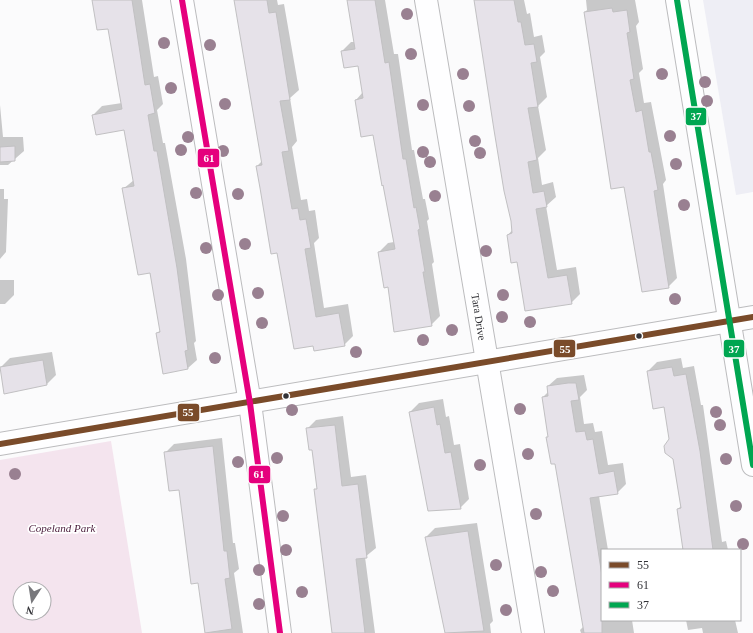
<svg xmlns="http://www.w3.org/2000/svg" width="753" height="633" font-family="Georgia,serif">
	<rect width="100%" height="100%" fill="#fbfbfc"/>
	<polygon fill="#eeeef5" points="703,0 753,0 753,192 736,195"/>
	<path fill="#f4e4ee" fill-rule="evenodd" d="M111,441L142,633H0V460ZM20,589H44V613H20Z"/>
	<g fill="#0003">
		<polygon points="93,0 142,0 154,77 158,76 163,104 157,110 163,143 165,143 186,259 196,341 194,343 197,360 188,368 157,333 161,330 150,272 123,189 134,180 125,129 93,115 102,106 122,103 109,27"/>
		<polygon points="235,0 277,0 278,5 284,4 299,90 290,98 297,141 292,147 301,200 307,199 309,211 315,210 319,238 314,243 324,308 348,304 353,336 344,345 314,345 278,252 257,166 262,161"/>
		<polygon points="348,0 385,0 394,54 398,54 412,150 414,150 423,199 425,199 429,219 427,221 434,262 432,264 440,316 431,325 388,286 379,252 388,243 394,242 374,134 356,100 363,92 359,65 342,51 351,42 355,42"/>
		<polygon points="475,0 524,0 527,14 530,13 534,37 542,35 545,52 540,57 547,97 538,106 546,150 538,158 542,185 553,182 556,197 546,206 557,270 576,267 580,294 571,303 518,261 508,235 513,229"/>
		<polygon points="586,0 635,0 639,22 636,26 643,69 639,73 644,103 651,102 666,180 663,184 677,278 668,287 624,185 611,188 585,12 587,10"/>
		<polygon points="0,105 3,137 23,137 24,151 8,165 0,165"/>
		<polygon points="0,189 4,189 4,199 8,199 6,252 0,259"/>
		<polygon points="0,280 14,280 14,295 5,304 0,304"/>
		<polygon points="52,352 56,375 47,384 1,367 10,358"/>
		<polygon points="681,358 683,368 694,366 701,405 703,405 722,542 726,541 728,550 680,550 684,548 678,509 681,506 670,439 664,406 648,371 657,362"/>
		<polygon points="584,375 587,390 580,397 584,424 593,423 595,432 602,431 608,465 623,463 626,484 617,493 599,496 608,550 602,550 602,620 632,620 634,633 581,633 580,630 584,626 556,463 548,437 549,436 543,397 549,391 548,386 557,378"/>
		<polygon points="443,399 446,417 449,416 454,445 460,444 469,499 460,508 410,412 419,403"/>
		<polygon points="343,416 351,477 366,475 376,548 365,557 375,633 334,633 313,449 307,429 316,420"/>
		<polygon points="222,438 233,543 235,543 239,569 234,573 243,633 205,633 199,582 180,489 165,453 174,444"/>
		<polygon points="477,523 493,621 490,624 491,633 446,633 426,537 435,528"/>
		<polygon points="686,620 735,620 738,633 703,633 702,628 688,630"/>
	</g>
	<g fill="#e6e2e9" stroke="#c1c0c2">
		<polygon points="92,0 132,0 145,85 150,84 155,113 148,115 154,151 157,151 177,268 188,350 185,351 188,369 163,374 156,333 160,332 150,273 138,275 122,188 134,186 124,130 96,135 92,115 122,109 108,29 97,30"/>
		<polygon points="234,0 267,0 269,13 276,12 290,100 280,101 289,151 282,152 292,209 298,208 300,220 306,219 311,248 305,249 316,317 339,313 345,346 314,351 313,346 294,349 277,253 271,254 260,188 256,166 262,165"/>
		<polygon points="347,0 375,0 385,63 389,62 403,159 406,159 414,208 416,207 420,229 418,230 425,272 423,272 432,326 394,332 388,287 384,288 378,252 395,249 383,185 382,186 373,135 361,137 355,100 363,98 358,66 344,68 341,51 355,49"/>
		<polygon points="474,0 514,0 518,22 521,22 525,45 534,44 537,62 531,63 538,107 528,108 537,160 528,162 533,193 544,191 547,207 536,209 548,278 567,275 572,304 525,311 517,262 511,263 507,235 512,233 511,221 504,191 494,130"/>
		<polygon points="612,8 613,12 627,10 630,32 627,33 634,79 630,80 636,112 642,110 649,152 651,152 658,190 654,191 669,288 642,292 624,187 611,189 584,12"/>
		<polygon points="15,146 15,161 0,162 0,147"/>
		<polygon points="43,360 47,385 4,394 0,367"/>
		<polygon points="672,367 674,376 686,374 700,451 713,550 683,550 677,509 681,508 673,459 665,453 664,446 669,439 664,407 653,409 647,371"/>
		<polygon points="568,383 576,383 579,400 571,401 576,432 585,431 587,440 593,439 599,474 614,471 618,494 590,498 602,576 602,633 584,633 555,464 551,464 546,437 548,437 542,397 548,396 547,386"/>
		<polygon points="434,407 437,425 440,424 445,453 451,452 461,509 428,511 409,412"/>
		<polygon points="335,425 342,486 358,484 367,558 356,559 365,633 332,633 314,489 317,489 312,450 309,450 306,428"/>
		<polygon points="213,446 224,551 227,551 230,578 225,579 232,629 205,633 198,583 191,584 179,490 169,491 164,452"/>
		<polygon points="468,531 484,631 445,633 425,537"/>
	</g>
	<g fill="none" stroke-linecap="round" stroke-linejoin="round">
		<defs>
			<g id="minor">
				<polyline points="182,0 250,403 280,633"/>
				<polyline points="426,0 533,633"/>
				<polyline points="677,0 753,465"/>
				<polyline points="0,444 753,317"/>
			</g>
		</defs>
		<use href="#minor" stroke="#bcbcbe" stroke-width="24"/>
		<use href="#minor" stroke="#fefeff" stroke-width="22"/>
		<defs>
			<polyline id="bus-1" points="0,444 753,317"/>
			<polyline id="bus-2" points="182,0 250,403 280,633"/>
			<polyline id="bus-3" points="677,0 753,465"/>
		</defs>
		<use href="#bus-1" stroke="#fff" stroke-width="9"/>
		<use href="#bus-2" stroke="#fff" stroke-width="9"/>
		<use href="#bus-3" stroke="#fff" stroke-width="9"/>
		<use href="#bus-1" stroke="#7a4b2a" stroke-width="6"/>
		<use href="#bus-2" stroke="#e5007d" stroke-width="6"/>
		<use href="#bus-3" stroke="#00a651" stroke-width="6"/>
	</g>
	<g fill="#998091">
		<circle cx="407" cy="14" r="6"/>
		<circle cx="164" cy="43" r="6"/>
		<circle cx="210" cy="45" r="6"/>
		<circle cx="411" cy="54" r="6"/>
		<circle cx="463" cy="74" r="6"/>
		<circle cx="662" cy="74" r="6"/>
		<circle cx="705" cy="82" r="6"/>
		<circle cx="171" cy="88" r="6"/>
		<circle cx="707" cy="101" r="6"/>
		<circle cx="225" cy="104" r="6"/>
		<circle cx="423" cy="105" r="6"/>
		<circle cx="469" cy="106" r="6"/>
		<circle cx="670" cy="136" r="6"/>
		<circle cx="188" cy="137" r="6"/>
		<circle cx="475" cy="141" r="6"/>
		<circle cx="181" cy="150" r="6"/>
		<circle cx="223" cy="151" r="6"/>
		<circle cx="423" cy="152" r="6"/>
		<circle cx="480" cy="153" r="6"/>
		<circle cx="430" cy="162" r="6"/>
		<circle cx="676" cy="164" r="6"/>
		<circle cx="196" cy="193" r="6"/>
		<circle cx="238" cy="194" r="6"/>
		<circle cx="435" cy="196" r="6"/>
		<circle cx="684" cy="205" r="6"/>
		<circle cx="245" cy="244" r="6"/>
		<circle cx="206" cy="248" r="6"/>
		<circle cx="486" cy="251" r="6"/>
		<circle cx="258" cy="293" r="6"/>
		<circle cx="218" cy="295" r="6"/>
		<circle cx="503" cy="295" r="6"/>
		<circle cx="675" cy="299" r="6"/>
		<circle cx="502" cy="317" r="6"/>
		<circle cx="530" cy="322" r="6"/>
		<circle cx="262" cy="323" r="6"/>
		<circle cx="452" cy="330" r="6"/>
		<circle cx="423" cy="340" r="6"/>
		<circle cx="356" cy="352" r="6"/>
		<circle cx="215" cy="358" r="6"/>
		<circle cx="520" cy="409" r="6"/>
		<circle cx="292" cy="410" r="6"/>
		<circle cx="716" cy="412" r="6"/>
		<circle cx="720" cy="425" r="6"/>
		<circle cx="528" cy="454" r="6"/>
		<circle cx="277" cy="458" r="6"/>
		<circle cx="726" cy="459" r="6"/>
		<circle cx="238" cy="462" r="6"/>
		<circle cx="480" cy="465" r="6"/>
		<circle cx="15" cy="474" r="6"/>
		<circle cx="736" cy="506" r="6"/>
		<circle cx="536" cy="514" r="6"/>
		<circle cx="283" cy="516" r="6"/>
		<circle cx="743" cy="544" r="6"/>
		<circle cx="286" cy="550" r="6"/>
		<circle cx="496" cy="565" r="6"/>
		<circle cx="259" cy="570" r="6"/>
		<circle cx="541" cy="572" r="6"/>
		<circle cx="553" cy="591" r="6"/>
		<circle cx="302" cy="592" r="6"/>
		<circle cx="259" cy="604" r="6"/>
		<circle cx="506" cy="610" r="6"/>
	</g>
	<g fill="#323237" stroke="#fff" stroke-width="1.5">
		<circle cx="639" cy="336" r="3.5"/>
		<circle cx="286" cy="396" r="3.5"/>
	</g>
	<g text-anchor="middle" stroke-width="3.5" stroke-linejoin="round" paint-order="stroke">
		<g font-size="11" fill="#323237" stroke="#fff">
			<text transform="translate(479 317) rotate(81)" y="4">Tara Drive</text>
		</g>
		<g font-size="11" font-style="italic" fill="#491b3a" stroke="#fff">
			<text x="62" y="532">Copeland Park</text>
		</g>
	</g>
	<g stroke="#fff" stroke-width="1.5">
		<rect x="685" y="107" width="22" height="19" rx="4" fill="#00a651"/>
		<rect x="197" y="148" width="23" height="20" rx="4" fill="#e5007d"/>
		<rect x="553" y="339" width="23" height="19" rx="4" fill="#7a4b2a"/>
		<rect x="723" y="339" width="22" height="19" rx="4" fill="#00a651"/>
		<rect x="177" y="403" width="23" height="19" rx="4" fill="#7a4b2a"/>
		<rect x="248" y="465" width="23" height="19" rx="4" fill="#e5007d"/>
	</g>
	<g font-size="11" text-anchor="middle" font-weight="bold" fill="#fff">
		<text x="696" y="120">37</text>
		<text x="209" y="162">61</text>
		<text x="565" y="353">55</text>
		<text x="734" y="353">37</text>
		<text x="188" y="416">55</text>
		<text x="259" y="478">61</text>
	</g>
	<rect x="601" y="549" width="140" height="72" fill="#ffffff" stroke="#adadaf"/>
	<rect x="609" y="562" width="20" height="6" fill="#7a4b2a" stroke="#adadaf"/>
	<text x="637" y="569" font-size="12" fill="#323237">55</text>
	<rect x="609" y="582" width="20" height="6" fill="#e5007d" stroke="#adadaf"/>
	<text x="637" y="589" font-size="12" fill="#323237">61</text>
	<rect x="609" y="602" width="20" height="6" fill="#00a651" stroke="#adadaf"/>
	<text x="637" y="609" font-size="12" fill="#323237">37</text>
	<g transform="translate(32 601) rotate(192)"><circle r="19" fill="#ffffff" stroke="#adadaf"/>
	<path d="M0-3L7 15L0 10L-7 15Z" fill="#78787c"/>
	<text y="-6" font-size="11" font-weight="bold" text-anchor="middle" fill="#323237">N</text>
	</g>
</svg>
